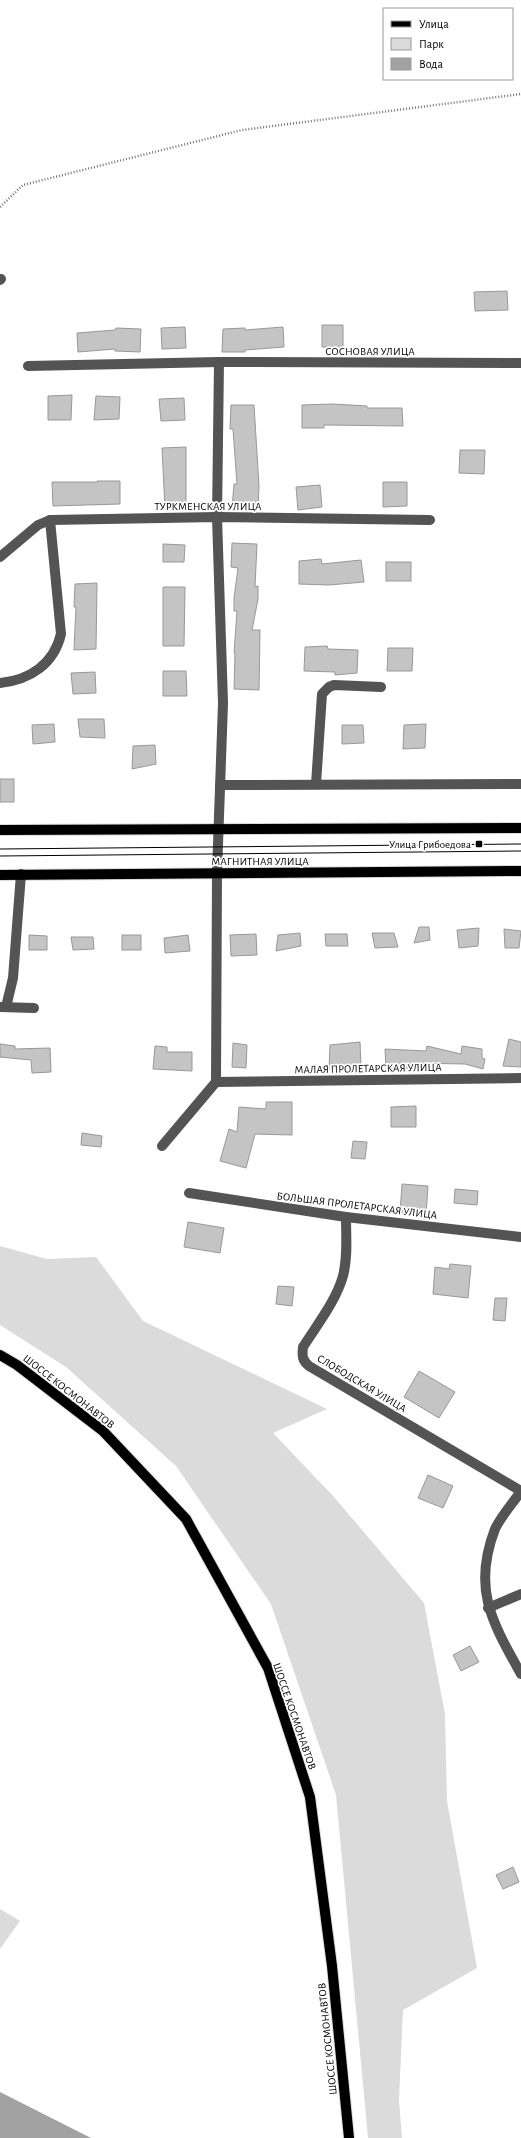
<svg xmlns="http://www.w3.org/2000/svg" width="521" height="2138" font-family="'Alegreya Sans',sans-serif">
	<rect width="100%" height="100%" fill="#fff"/>
	<g fill="#dbdbdb">
		<polygon points="0,1246 47,1259 96,1257 143,1321 327,1409 273,1433 334,1497 424,1603 445,1714 447,1801 477,1968 403,2010 399,2101 402,2138 368,2138 336,1795 271,1604 176,1466 66,1367 0,1325"/>
		<polygon points="0,1909 20,1921 0,1949"/>
	</g>
	<polygon fill="#a2a2a2" points="0,2092 91,2138 0,2138"/>
	<g fill="#c4c4c4" stroke="#989898">
		<polygon points="507,291 508,310 475,311 474,292"/>
		<polygon points="322,325 343,325 343,348 322,347"/>
		<polygon points="185,327 186,348 162,349 161,328"/>
		<polygon points="283,327 284,347 245,350 245,352 222,352 223,329 245,328 245,330"/>
		<polygon points="116,328 141,329 140,352 115,351 115,349 78,352 77,333 115,330"/>
		<polygon points="72,395 71,420 48,420 48,396"/>
		<polygon points="96,396 120,397 119,419 94,420"/>
		<polygon points="184,398 185,420 161,421 159,399"/>
		<polygon points="333,404 367,406 367,408 402,408 403,426 324,425 324,428 302,428 302,405"/>
		<polygon points="231,405 254,405 259,486 258,508 232,508 234,484 237,484 233,429 230,429"/>
		<polygon points="186,447 186,508 165,508 162,448"/>
		<polygon points="460,450 485,450 484,474 459,473"/>
		<polygon points="97,481 120,481 120,504 53,506 52,482 97,482"/>
		<polygon points="383,482 407,482 407,506 383,507"/>
		<polygon points="320,485 322,507 298,510 296,487"/>
		<polygon points="232,543 257,544 255,587 258,586 258,599 252,630 260,630 259,690 234,689 235,653 234,653 237,611 234,611 234,598 238,568 231,567"/>
		<polygon points="163,544 185,545 184,562 163,562"/>
		<polygon points="321,559 322,564 361,560 364,582 329,585 299,584 299,561"/>
		<rect x="386" y="562" width="25" height="19"/>
		<polygon points="97,583 96,649 74,650 76,607 74,607 75,584"/>
		<polygon points="163,587 185,587 184,646 163,646"/>
		<polygon points="327,646 328,649 358,650 357,673 335,675 335,672 304,671 305,647"/>
		<polygon points="388,648 413,648 412,671 387,671"/>
		<polygon points="163,671 186,671 187,696 163,696"/>
		<polygon points="95,672 96,693 73,694 71,673"/>
		<polygon points="78,719 104,719 105,738 80,737"/>
		<polygon points="54,724 55,742 33,744 32,725"/>
		<polygon points="426,724 425,748 403,749 404,725"/>
		<polygon points="342,725 363,725 364,743 342,744"/>
		<polygon points="155,745 156,764 132,769 133,746"/>
		<rect x="0" y="779" width="14" height="23"/>
		<polygon points="419,927 429,927 430,940 414,943"/>
		<polygon points="479,928 478,946 459,948 457,930"/>
		<polygon points="504,929 521,931 519,948 505,948"/>
		<polygon points="300,933 301,946 276,951 278,935"/>
		<polygon points="372,933 394,933 398,947 375,948"/>
		<polygon points="256,934 257,955 231,956 230,935"/>
		<polygon points="325,934 347,934 348,946 326,946"/>
		<polygon points="29,935 47,936 47,950 29,950"/>
		<rect x="122" y="935" width="19" height="15"/>
		<polygon points="188,935 190,951 165,953 164,938"/>
		<polygon points="71,937 93,937 94,949 73,950"/>
		<polygon points="509,1039 521,1042 521,1067 503,1066"/>
		<polygon points="360,1042 361,1067 329,1069 330,1045"/>
		<polygon points="233,1043 247,1045 246,1068 232,1067"/>
		<polygon points="0,1044 15,1046 15,1049 50,1048 51,1072 32,1073 31,1060 0,1057"/>
		<polygon points="155,1046 167,1047 167,1052 192,1052 192,1071 153,1069"/>
		<polygon points="427,1046 461,1054 462,1046 482,1049 482,1058 485,1059 483,1069 465,1064 412,1063 411,1068 386,1068 385,1049 426,1051"/>
		<polygon points="266,1102 292,1102 292,1135 255,1134 246,1168 220,1161 229,1129 237,1132 239,1107 266,1109"/>
		<polygon points="416,1106 416,1127 391,1127 391,1107"/>
		<polygon points="82,1133 102,1136 101,1147 81,1145"/>
		<polygon points="353,1141 367,1142 365,1159 351,1158"/>
		<polygon points="402,1184 428,1186 426,1215 400,1213"/>
		<polygon points="455,1189 478,1191 477,1205 454,1203"/>
		<polygon points="188,1222 224,1228 220,1253 184,1247"/>
		<polygon points="450,1264 471,1266 468,1298 433,1294 435,1267 449,1269"/>
		<polygon points="278,1286 294,1287 292,1306 276,1304"/>
		<polygon points="495,1298 507,1298 505,1321 493,1320"/>
		<polygon points="419,1371 455,1392 439,1418 404,1397"/>
		<polygon points="428,1475 453,1486 443,1508 418,1498"/>
		<polygon points="470,1646 479,1662 461,1671 453,1655"/>
		<polygon points="513,1867 519,1882 503,1889 496,1875"/>
	</g>
	<g fill="none" stroke-linecap="round" stroke-linejoin="round">
		<defs>
			<g id="major">
				<polyline points="0,830 521,828"/>
				<polyline points="0,875 521,871"/>
				<polyline points="0,1355 17,1365 103,1431 186,1519 268,1668 310,1797 332,1966 349,2138"/>
			</g>
		</defs>
		<use href="#major" stroke="#dbdbdb" stroke-width="12"/>
		<polyline stroke="#767676" stroke-width="2.5" stroke-dasharray="1 2" stroke-linecap="butt" points="0,207 23,185 242,130 521,94"/>
		<g stroke="#545454" stroke-width="10">
			<polyline points="0,280 1,279"/>
			<polyline points="28,366 219,362 521,363"/>
			<polyline points="0,557 38,525 50,520 217,517 430,520"/>
			<path d="M0,683C30,680 54,664 61,634L50,520"/>
			<polyline points="316,784 322,694 329,687 334,685 381,687"/>
			<polyline points="220,785 521,784"/>
			<polyline points="0,1007 34,1008"/>
			<polyline points="6,1007 13,978 21,874"/>
			<polyline points="216,1082 521,1078"/>
			<polyline points="162,1146 216,1082 217,873 223,703 217,517 219,362"/>
			<polyline points="189,1193 346,1217 521,1237"/>
			<path d="M346,1217C346,1237 348,1257 343,1276C336,1301 317,1325 303,1347C302,1356 302,1360 309,1366L521,1491C513,1503 501,1516 495,1529C472,1589 492,1622 521,1674"/>
			<polyline points="488,1608 521,1594"/>
		</g>
		<use href="#major" stroke="#000" stroke-width="10"/>
		<g stroke="#000" stroke-width="1">
			<polyline points="0,849 521,844"/>
			<polyline points="0,856 521,851"/>
		</g>
	</g>
	<rect fill="#000" stroke="#fff" stroke-width="1.5" x="475" y="840" width="8" height="8" rx="2"/>
	<g text-anchor="middle" stroke-width="3.5" stroke-linejoin="round" paint-order="stroke">
		<g font-size="11" fill="#000" stroke="#fff">
			<text x="370" y="355">СОСНОВАЯ УЛИЦА</text>
			<text x="208" y="510">ТУРКМЕНСКАЯ УЛИЦА</text>
			<text x="260" y="865">МАГНИТНАЯ УЛИЦА</text>
			<text transform="translate(368 1068) rotate(-1)" y="4">МАЛАЯ ПРОЛЕТАРСКАЯ УЛИЦА</text>
			<text transform="translate(357 1205) rotate(7)" y="4">БОЛЬШАЯ ПРОЛЕТАРСКАЯ УЛИЦА</text>
			<text transform="translate(362 1383) rotate(31)" y="4">СЛОБОДСКАЯ УЛИЦА</text>
			<text transform="translate(69 1391) rotate(38)" y="4">ШОССЕ КОСМОНАВТОВ</text>
			<text transform="translate(295 1716) rotate(71)" y="4">ШОССЕ КОСМОНАВТОВ</text>
			<text transform="translate(327 2039) rotate(-96)" y="4">ШОССЕ КОСМОНАВТОВ</text>
		</g>
		<g font-size="11" fill="#000" stroke="#fff" text-anchor="end">
			<text x="471" y="848">Улица Грибоедова</text>
		</g>
	</g>
	<rect x="383" y="8" width="130" height="72" fill="#ffffff" stroke="#999999"/>
	<rect x="391" y="21" width="20" height="6" fill="#000000" stroke="#999999"/>
	<text x="419" y="28" font-size="12" fill="#000000">Улица</text>
	<rect x="391" y="38" width="20" height="12" fill="#dbdbdb" stroke="#999999"/>
	<text x="419" y="48" font-size="12" fill="#000000">Парк</text>
	<rect x="391" y="58" width="20" height="12" fill="#a2a2a2" stroke="#999999"/>
	<text x="419" y="68" font-size="12" fill="#000000">Вода</text>
</svg>
